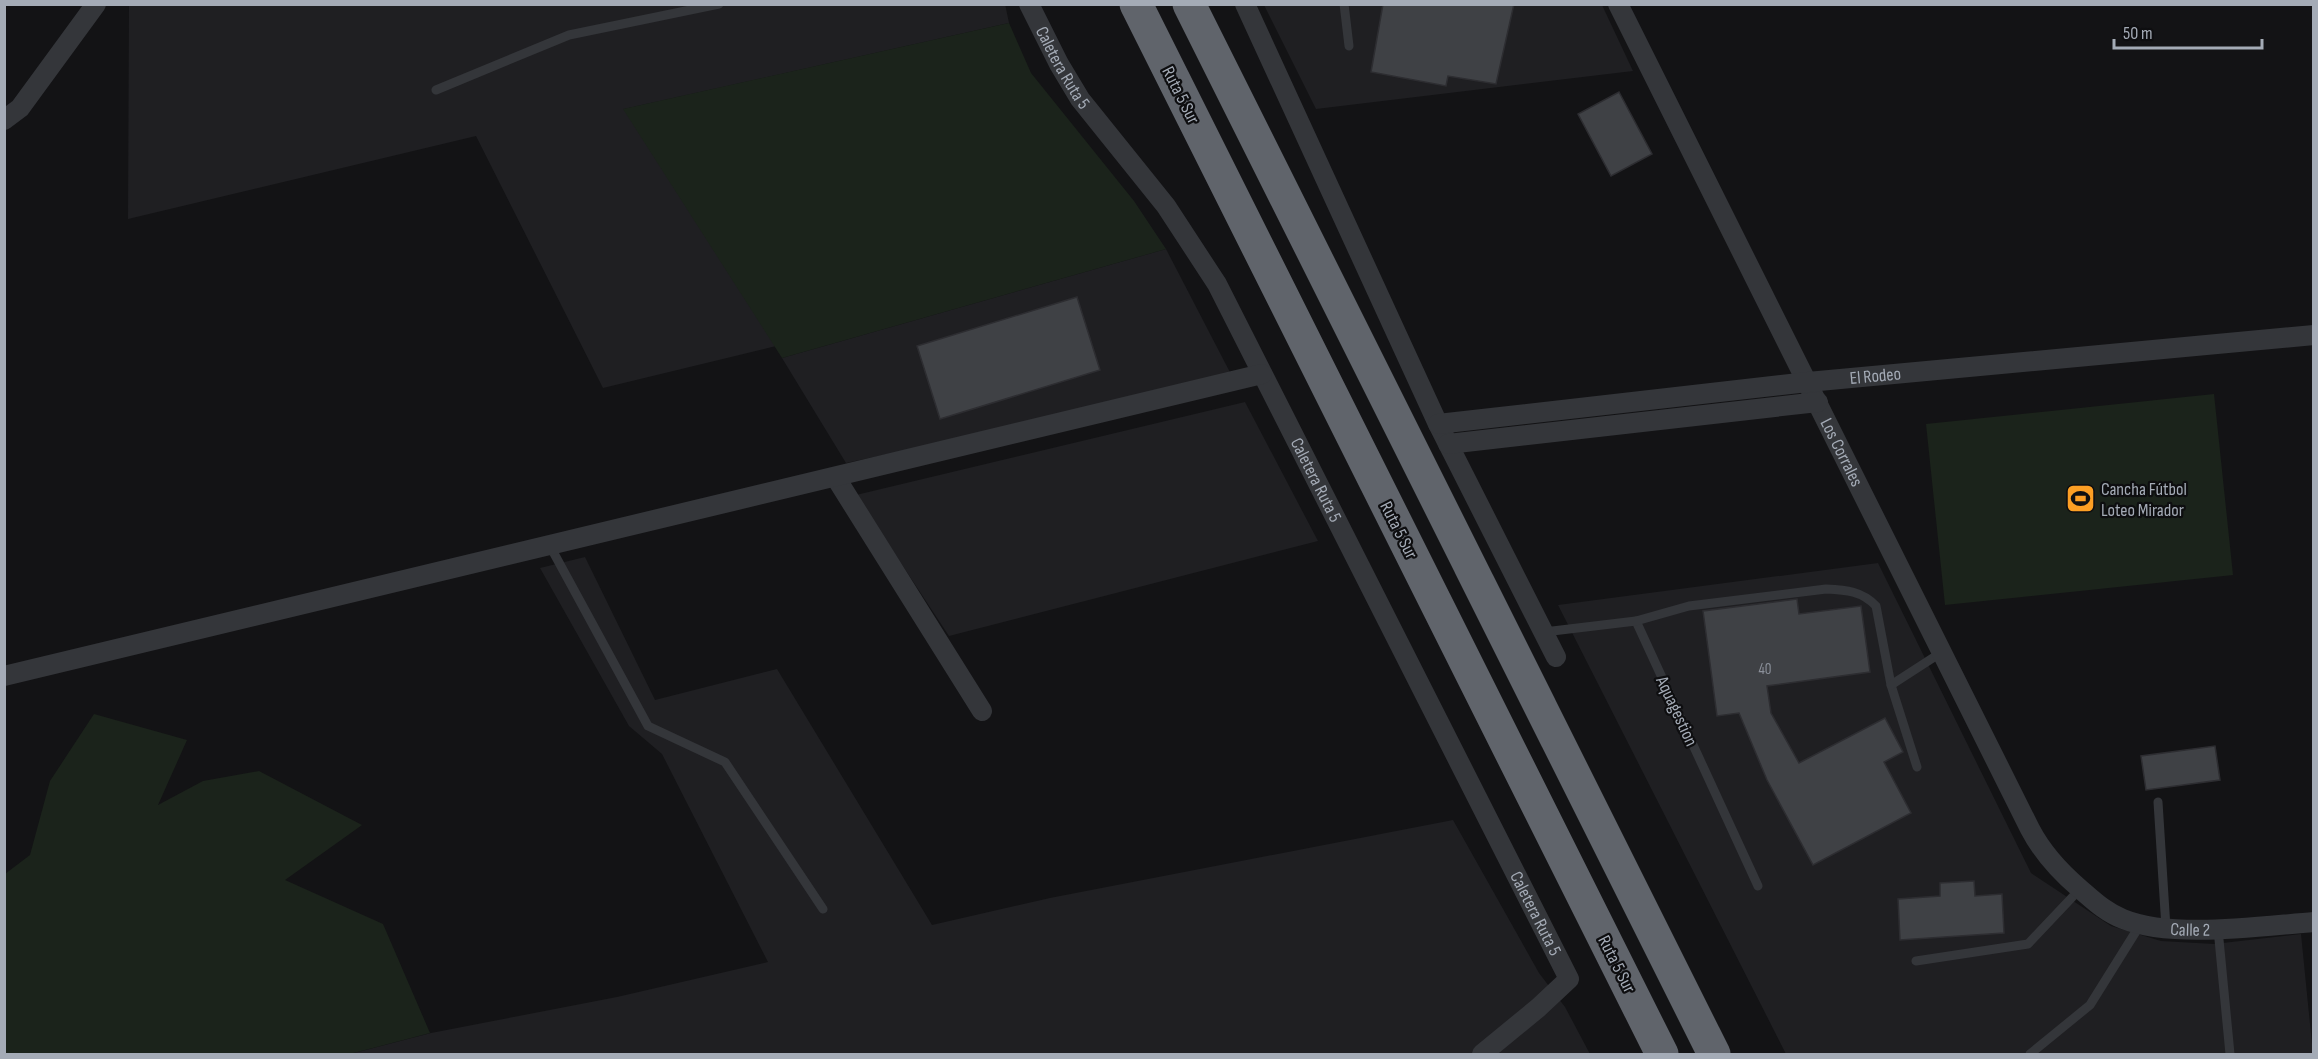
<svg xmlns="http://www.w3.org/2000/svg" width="2318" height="1059" font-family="'Sofia Sans Condensed',sans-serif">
	<rect width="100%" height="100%" fill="#131315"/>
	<g fill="#1f1f22">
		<polygon points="1005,4 1009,23 624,109 776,346 603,388 476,136 128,219 129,5"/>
		<polygon points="1264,5 1602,5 1633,71 1316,109"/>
		<polygon points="1166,249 1234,380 846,463 782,358"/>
		<polygon points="1245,402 1318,541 949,636 856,495"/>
		<polygon points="585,557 655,700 777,669 932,925 1050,898 1453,820 1539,973 1565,1007 1590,1054 350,1054 431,1033 617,997 768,962 662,754 629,726 540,568"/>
		<polygon points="1878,563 2031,873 2111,926 2161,941 2214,944 2301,934 2313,1054 1786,1054 1558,605"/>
	</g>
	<g fill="#1b231b">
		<polygon points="1009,23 1031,73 1134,201 1166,249 782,358 623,109"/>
		<polygon points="2214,394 2233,575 1945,605 1926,424"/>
		<polygon points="94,714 187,740 158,805 203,781 259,771 362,825 285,880 383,924 430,1033 350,1054 5,1054 5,874 30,855 50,781"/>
	</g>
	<g fill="#3f4145" stroke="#2d2d31" stroke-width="1.5">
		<polygon points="1383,4 1514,4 1496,84 1448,76 1446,86 1371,72"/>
		<polygon points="1619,92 1652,154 1611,176 1578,114"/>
		<polygon points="1077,297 1100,370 940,419 917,346"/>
		<polygon points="1797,599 1799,614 1861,606 1870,672 1767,686 1771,713 1799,763 1885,718 1903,752 1884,762 1911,813 1813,865 1767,780 1739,713 1717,716 1703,611"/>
		<polygon points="2215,746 2220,780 2146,790 2141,756"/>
		<polygon points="1974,881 1975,896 2002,894 2004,933 1900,940 1898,899 1940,896 1940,883"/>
	</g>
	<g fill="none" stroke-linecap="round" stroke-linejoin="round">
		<g stroke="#34363a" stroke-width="9">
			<polyline points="1344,4 1349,46"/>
			<polyline points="436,90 569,35 719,4"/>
			<polyline points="550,546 648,726 725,762 823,909"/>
			<polyline points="1636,621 1758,886"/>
			<path d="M1544,632L1636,621L1689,606L1826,589C1846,590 1862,591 1876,606L1891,685L1917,767"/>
			<polyline points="1891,685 1942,652"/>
			<polyline points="2158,802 2166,928"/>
			<polyline points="2218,929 2230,1054"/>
			<polyline points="1916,961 2028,944 2080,889"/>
			<polyline points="2030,1054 2090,1005 2140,925"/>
		</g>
		<g stroke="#34363a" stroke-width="20">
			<path id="s1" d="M1029,4L1059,64L1080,99L1166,206L1217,284L1569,979L1538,1008L1482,1054"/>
			<polyline points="1245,4 1438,424 1556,657"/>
			<path id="s2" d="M1618,4L2030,829C2042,852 2058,870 2079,888C2093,900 2105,912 2123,919C2172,939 2260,926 2314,922"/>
			<polyline points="4,120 20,108 96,4"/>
			<path id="s3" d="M1438,424L1808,382L2314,335"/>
			<polyline points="1448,444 1818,402"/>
			<polyline points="836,478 982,711"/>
			<polyline points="4,676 1262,374"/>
		</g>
		<g stroke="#60646b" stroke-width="33">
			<polyline points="1136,4 1662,1054"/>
			<polyline points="1189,4 1714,1054"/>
		</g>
	</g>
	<defs>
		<symbol id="stadium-square" viewBox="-11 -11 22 22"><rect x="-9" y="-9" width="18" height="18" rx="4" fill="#fc9f24" stroke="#0e0e10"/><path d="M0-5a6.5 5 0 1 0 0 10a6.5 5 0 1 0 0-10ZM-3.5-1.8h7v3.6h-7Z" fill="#111"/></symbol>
	</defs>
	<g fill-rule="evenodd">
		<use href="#stadium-square" x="2064" y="482" width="33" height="33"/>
	</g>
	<g text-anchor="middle" stroke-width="4.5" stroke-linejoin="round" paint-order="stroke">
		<g font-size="15" fill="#8b909a">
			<text x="1765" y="674">40</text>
		</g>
		<g font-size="18" fill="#a4abb6" stroke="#0e0e10">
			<text dy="6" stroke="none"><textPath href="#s1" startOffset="72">Caletera Ruta 5</textPath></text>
			<text transform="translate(1181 95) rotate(63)" y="6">Ruta 5 Sur</text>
			<text dy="6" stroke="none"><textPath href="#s3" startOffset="440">El Rodeo</textPath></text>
			<text dy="6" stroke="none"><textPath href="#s2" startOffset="501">Los Corrales</textPath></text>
			<text dy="6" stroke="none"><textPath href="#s1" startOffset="558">Caletera Ruta 5</textPath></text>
			<text transform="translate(1399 530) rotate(63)" y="6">Ruta 5 Sur</text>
			<text transform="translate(1677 711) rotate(65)" y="6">Aquagestion</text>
			<text dy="6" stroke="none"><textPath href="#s1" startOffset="1044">Caletera Ruta 5</textPath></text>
			<text dy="6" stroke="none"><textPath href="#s2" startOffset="1122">Calle 2</textPath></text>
			<text transform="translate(1617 964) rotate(63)" y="6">Ruta 5 Sur</text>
		</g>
		<g font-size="18" fill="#a4abb6" stroke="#0e0e10" text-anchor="start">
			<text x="2101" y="495">Cancha Fútbol<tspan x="2101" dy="21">Loteo Mirador</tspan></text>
		</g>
	</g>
	<rect width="2318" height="1059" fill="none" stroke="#a4abb6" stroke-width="12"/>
	<path d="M2114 39v9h148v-9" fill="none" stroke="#a4abb6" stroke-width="3"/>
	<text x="2123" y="39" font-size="18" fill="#a4abb6" stroke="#0e0e10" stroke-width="4.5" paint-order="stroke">50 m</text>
</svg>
